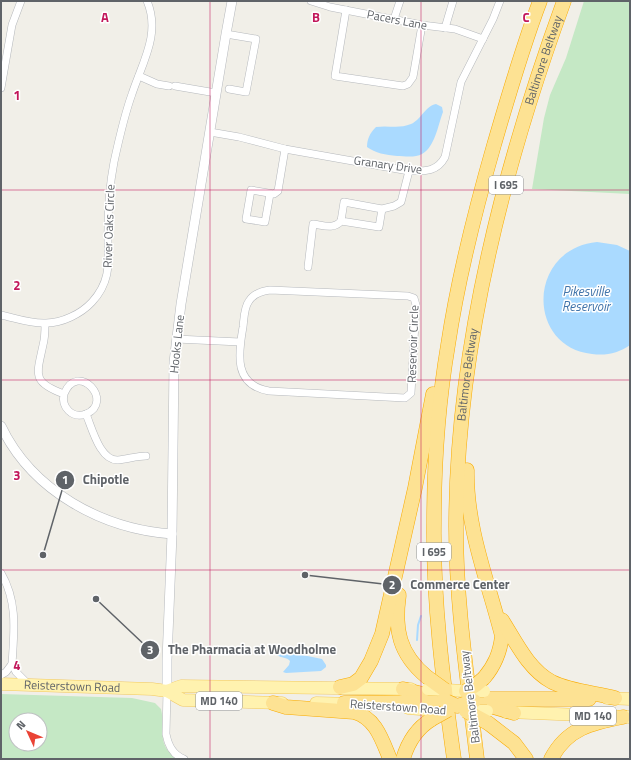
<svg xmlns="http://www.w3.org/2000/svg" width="631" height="760" font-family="'Titillium Web',sans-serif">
	<rect width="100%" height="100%" fill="#f1efe8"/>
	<g fill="#c5e8c5" fill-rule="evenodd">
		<polygon points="584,1 630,1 630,194 532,189 544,118 550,95 566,58"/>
		<path d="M1,694L132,698L155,703L161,709C166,730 155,743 177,759H1ZM16,720H40V744H16Z"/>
	</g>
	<g fill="#aadaff">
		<path d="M436,104L442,107L443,112C438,125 435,147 422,154C415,158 404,156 397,156C386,155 375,153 367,147C367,139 370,133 376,127C388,125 399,129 411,124C421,120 425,106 436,104Z"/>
		<path d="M597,242L617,245L630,251V345C619,353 606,356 592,354C526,347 527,249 597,242Z"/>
		<path d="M278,651H283L322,659L326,665V667L321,671L286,673L283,672L289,665L290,661C287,657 281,658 277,655Z"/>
	</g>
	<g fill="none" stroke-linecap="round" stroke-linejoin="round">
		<polyline stroke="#aadaff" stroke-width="2" points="417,640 418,625 421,616"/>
		<defs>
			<g id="minor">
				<polyline points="311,1 330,7 422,25 455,29 483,39"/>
				<polyline points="346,10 335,76 403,86 408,84 413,77 422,25"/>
				<polyline points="394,19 400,1"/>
				<polyline points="445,28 453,1"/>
				<polyline points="226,34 256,39 246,92 229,89"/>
				<polyline points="139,76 157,84 169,86"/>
				<polyline points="175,86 216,93"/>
				<polyline points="1,88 12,25 21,1"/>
				<path d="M210,132L239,137L285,149L409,171C425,171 437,172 445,157L461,82L493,19L500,1"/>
				<polyline points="270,194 265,222 246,219 251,190 274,194 278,191 285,149"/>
				<polyline points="382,209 344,202 341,221 379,227 382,209 394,206 401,202 409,171"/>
				<path d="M308,267L313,224C322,225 334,230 341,221"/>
				<path d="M270,290L408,296L414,298L416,305L411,393L405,398L269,391C234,385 238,355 243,327C244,319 244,307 249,301C254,293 262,291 270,290Z"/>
				<path d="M1,315C15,318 31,324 46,323C62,323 81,314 92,302C114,278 107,257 108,228C108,206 110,183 114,162C119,139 124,116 132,94C142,63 161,34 147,1"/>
				<path d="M45,324C45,331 45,338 43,345C37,374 31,382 64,394C61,407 72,419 86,414C115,402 78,360 64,394"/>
				<polyline points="176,339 240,342"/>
				<path d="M86,414C92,428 100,461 118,460C128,459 137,456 146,456"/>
				<path d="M1,573C18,602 14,632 12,664L16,672L28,684"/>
				<polyline points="1,675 6,672 12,664"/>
				<path d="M167,691L166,734C168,745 173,755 184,759"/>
			</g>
			<g id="tertiary">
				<path d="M1,426C32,491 102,529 172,534"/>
				<polyline points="167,691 167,660 172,534 174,362 181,304 226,34 232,1"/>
			</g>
			<g id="primary">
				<path id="s1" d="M1,684L152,689L167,691L183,700L282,703"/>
				<polyline points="445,690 466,691"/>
				<polyline points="167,691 181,686 411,689"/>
				<polyline points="607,698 630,699"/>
				<polyline points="316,703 354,704"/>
				<polyline points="408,708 431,710"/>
				<polyline points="506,712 630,717"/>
			</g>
			<g id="motorway">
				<path d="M467,470C466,528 488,581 502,636C500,653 495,665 484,678"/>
				<path d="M399,595C394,629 399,654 427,677"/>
				<path d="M502,620C516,642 528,669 552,682C570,691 596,693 615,698"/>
				<polyline points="340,687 353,684 361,678 371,661 382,634 415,488 433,394"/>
				<polyline points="403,689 438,698"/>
				<polyline points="474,701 490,699 589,699"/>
				<path d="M273,703L286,707L354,712C376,718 382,740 390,759"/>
				<polyline points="344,703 430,702 444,700"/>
				<polyline points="480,703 514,713"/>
				<polyline points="488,723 514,743 526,759"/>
				<path d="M403,759C408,742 417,728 432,719"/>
				<path d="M454,759C443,681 433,602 434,523C434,464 438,404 448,345C458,278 475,211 494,145C508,97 522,48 540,1"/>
				<path id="s2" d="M477,759C468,682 456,605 456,527C456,349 503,168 564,1"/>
				<path d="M551,759C567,728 592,723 623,717"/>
			</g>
		</defs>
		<use href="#minor" stroke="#b5b8bc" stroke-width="8"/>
		<use href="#tertiary" stroke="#b5b8bc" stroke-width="10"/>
		<use href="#primary" stroke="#f2c960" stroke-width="13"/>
		<use href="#motorway" stroke="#f9ab00" stroke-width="15"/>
		<use href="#minor" stroke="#fff" stroke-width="7"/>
		<use href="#tertiary" stroke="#fff" stroke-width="9"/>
		<use href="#primary" stroke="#fff2af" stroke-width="12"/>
		<use href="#motorway" stroke="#fde293" stroke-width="14"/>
		<defs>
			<g id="primary-bridge">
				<polyline points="428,689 445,690"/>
				<polyline points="466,691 484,691"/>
				<polyline points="466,711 487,711"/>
			</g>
			<g id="motorway-bridge">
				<polyline points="427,677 445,690"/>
				<polyline points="466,691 477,684 484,678"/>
				<polyline points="444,700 457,706 474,701"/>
				<polyline points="466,711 488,723"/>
				<polyline points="432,719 448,710"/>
			</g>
		</defs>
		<use href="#primary-bridge" stroke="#f2c960" stroke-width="13" stroke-linecap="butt"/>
		<use href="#motorway-bridge" stroke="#f9ab00" stroke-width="15" stroke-linecap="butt"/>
		<use href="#primary-bridge" stroke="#fff2af" stroke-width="12"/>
		<use href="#motorway-bridge" stroke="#fde293" stroke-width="14"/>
	</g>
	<path fill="none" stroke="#c2185b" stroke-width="1" stroke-opacity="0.55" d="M210,1V759M421,1V759M1,190H630M1,380H630M1,570H630"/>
	<g text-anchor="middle" stroke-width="3" stroke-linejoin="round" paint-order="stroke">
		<g fill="#fff" stroke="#8f9295" stroke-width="1">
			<rect x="489" y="176" width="34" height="18" rx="3"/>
			<rect x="417" y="543" width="34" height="18" rx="3"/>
			<rect x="196" y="692" width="46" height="18" rx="3"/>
			<rect x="570" y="707" width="46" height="18" rx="3"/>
		</g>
		<g font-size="11" font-weight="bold" fill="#5f6368">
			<text x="506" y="189">I 695</text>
			<text x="434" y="556">I 695</text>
			<text x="219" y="705">MD 140</text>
			<text x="593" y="720">MD 140</text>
		</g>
		<g font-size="12" fill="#5f6368" stroke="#fff">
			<text transform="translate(397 20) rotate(11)" y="4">Pacers Lane</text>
			<text dy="4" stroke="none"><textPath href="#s2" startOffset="710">Baltimore Beltway</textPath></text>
			<text transform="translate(388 165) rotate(8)" y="4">Granary Drive</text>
			<text transform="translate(109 226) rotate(-88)" y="4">River Oaks Circle</text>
			<text transform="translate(177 344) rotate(-84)" y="4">Hooks Lane</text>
			<text transform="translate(413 344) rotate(-88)" y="4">Reservoir Circle</text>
			<text dy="4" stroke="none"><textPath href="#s2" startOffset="386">Baltimore Beltway</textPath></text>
			<text dy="4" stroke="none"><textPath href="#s1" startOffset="71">Reisterstown Road</textPath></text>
			<text transform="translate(470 697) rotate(-97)" y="4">Baltimore Beltway</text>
			<text transform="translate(398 707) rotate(4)" y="4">Reisterstown Road</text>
		</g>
		<g font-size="13" font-style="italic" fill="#4174aa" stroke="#fff">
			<text x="586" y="296">Pikesville<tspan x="586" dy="15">Reservoir</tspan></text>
		</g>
	</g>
	<g font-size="13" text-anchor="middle" font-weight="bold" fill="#c2185b" stroke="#fff" stroke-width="3" stroke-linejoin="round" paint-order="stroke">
		<text x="105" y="22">A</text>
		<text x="316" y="22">B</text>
		<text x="526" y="22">C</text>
		<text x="17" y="100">1</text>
		<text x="17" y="290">2</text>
		<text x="17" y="480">3</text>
		<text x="17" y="670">4</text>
	</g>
	<path fill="none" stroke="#5f6368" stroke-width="1.5" d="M43 555L65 480M305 575L392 585M96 599L150 650"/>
	<g fill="#5f6368" stroke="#fff" stroke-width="1.5">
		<circle cx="43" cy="555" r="4"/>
		<circle cx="305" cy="575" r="4"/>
		<circle cx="96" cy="599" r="4"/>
		<circle cx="65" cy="480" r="10"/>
		<circle cx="392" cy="585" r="10"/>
		<circle cx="150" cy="650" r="10"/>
	</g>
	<g font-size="12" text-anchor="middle" font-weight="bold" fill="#fff">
		<text x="65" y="484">1</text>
		<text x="392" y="589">2</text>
		<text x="150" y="654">3</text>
	</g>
	<g font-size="13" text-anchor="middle" font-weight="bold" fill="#5f6368" stroke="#fff" stroke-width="3" stroke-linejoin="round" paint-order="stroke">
		<text x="106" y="484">Chipotle</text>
		<text x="460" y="589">Commerce Center</text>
		<text x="252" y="654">The Pharmacia at Woodholme</text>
	</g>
	<rect width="631" height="760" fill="none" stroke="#5f6368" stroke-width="4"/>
	<g transform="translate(28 732) rotate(314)"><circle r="19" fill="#ffffff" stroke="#bfc1c3"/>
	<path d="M0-3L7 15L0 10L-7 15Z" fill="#ea4335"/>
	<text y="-6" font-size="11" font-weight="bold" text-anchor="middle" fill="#5f6368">N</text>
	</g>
</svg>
